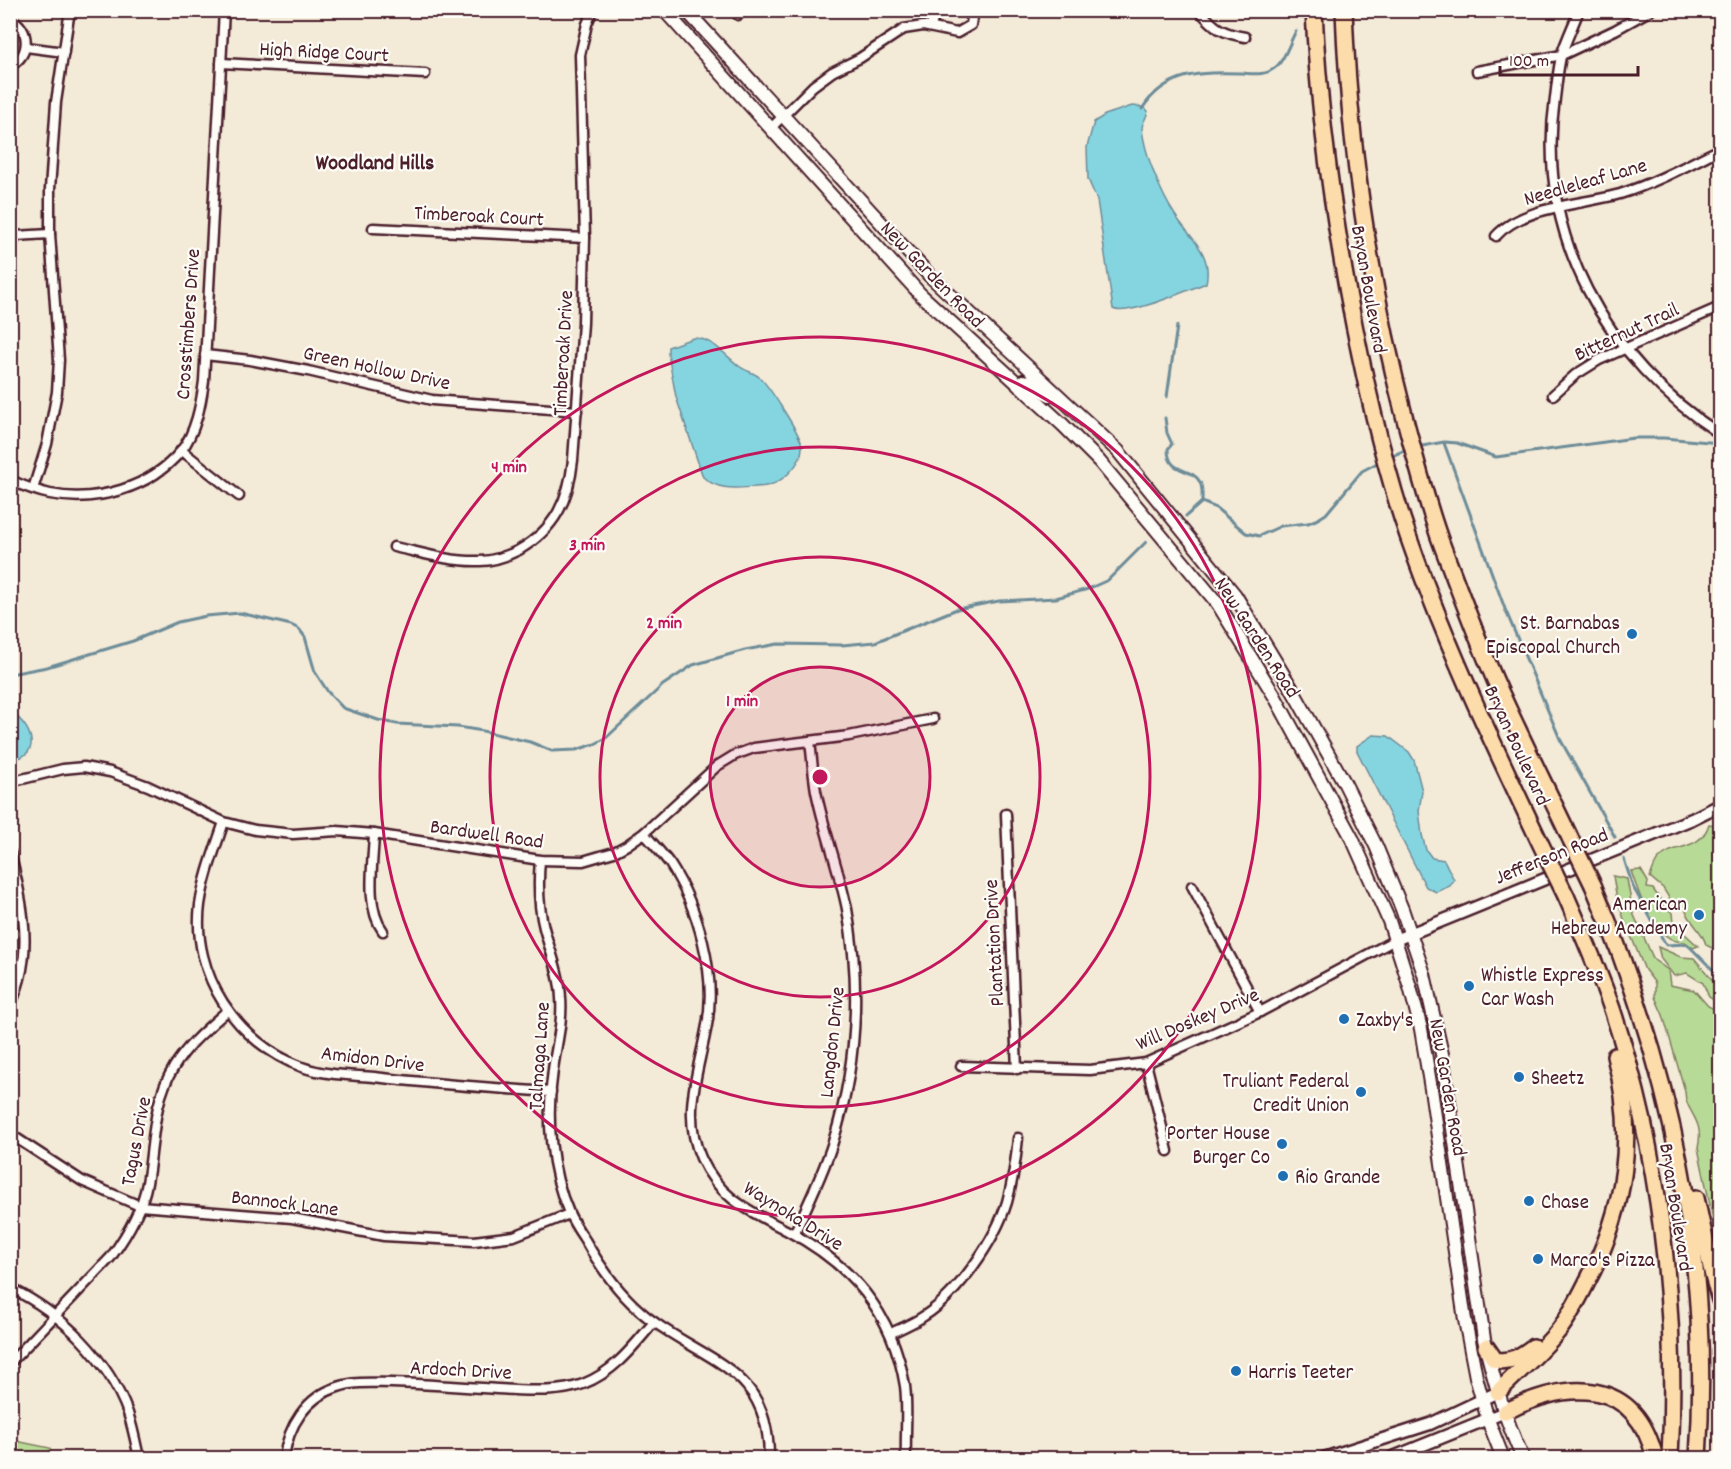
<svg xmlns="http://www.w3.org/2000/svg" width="1731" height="1469" font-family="Dekko,sans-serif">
	<rect width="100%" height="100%" fill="#f3ead8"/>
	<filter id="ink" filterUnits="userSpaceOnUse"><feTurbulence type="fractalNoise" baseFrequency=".0167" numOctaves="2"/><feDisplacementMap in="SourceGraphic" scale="12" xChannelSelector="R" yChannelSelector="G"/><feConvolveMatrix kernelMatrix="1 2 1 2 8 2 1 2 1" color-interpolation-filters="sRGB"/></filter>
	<g filter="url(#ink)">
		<g fill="#b7db96" stroke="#807d60" stroke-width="1.5">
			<path d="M1709,824L1720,826V952L1706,945C1703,930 1689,924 1685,907L1674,906L1663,888L1650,877C1653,871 1654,863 1659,859C1672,843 1700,853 1709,824Z"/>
			<path d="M1641,870L1648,882L1647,888L1653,889L1666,908L1673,913L1674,922L1679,923L1685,928H1677L1676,933L1685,934L1698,946L1693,948L1685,942C1655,944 1639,895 1631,871Z"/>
			<path d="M1613,876L1627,879L1633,913L1654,960L1668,970L1670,985L1694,990L1708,1006L1720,1012V1237L1712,1214L1698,1148C1705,1118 1685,1113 1685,1091L1663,1015L1655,997V983L1645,970L1624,919L1617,899Z"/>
			<polygon points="1658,947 1681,957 1694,958 1720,989 1720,1004 1709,997 1703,983 1687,973 1674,976 1661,959"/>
			<polygon points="11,1440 50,1448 51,1458 11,1458"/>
		</g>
		<g fill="#85d5e1" stroke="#6d8c98" stroke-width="1.5">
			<path d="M1132,106L1143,107L1148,111C1147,117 1142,123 1142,128C1144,153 1161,194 1175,215C1189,237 1213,253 1206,283C1188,290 1128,317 1113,309L1097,200L1088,179L1087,147L1094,122L1105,115Z"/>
			<path d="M693,338C711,337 726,356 739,366C745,371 753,372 759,377C768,384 802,437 802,446C802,458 796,466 788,474C778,483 769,487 755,487C736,488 718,491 703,477L676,397L668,354V347Z"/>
			<path d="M10,711C30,724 45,755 11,760Z"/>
			<polygon points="1373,735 1388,736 1409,752 1414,760 1422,791 1419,811 1422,835 1426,850 1432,858 1444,860 1454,880 1450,886 1436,892 1426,887 1357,751 1357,746"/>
		</g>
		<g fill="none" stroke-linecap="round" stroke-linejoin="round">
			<g stroke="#6d8c98" stroke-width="3">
				<path d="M1142,109C1166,72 1200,72 1241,73C1254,74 1266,76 1276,67C1285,60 1290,41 1296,31"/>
				<polyline points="1167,397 1177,326"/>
				<path d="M1165,418L1167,433L1172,444L1168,449C1168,475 1191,466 1200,482C1203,488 1202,496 1202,502"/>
				<polyline points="1444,443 1505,609 1560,739 1615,837"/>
				<polyline points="1417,447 1444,442 1457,443 1496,457 1634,438 1664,438 1720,443"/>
				<polyline points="1389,457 1408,449"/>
				<polyline points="1202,502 1216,508 1246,533 1259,536 1281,526 1308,523 1318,519 1326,514 1362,471 1381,461"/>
				<polyline points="1186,516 1202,502"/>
				<polyline points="10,674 47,667 133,641 178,622 206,616 240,613 291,625 299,629 305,637 315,672 328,692 343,708 378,720 397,724 458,727 483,731 530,742 552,751 576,750 595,744 606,738 663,685 693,665 745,650 778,644 842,645 875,642 957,609 999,601 1056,598 1088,589 1108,580 1146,542"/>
				<polyline points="1624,859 1633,887 1666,945 1687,944 1720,977"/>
			</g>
			<defs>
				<g id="minor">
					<path d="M1199,10C1215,28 1221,33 1245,37"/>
					<path d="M1579,10C1574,24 1567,38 1562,53C1558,67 1557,83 1555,98C1535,235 1607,361 1720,434"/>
					<polyline points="738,15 745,10"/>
					<path d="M10,18C31,29 31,55 10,66"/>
					<polyline points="931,26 936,10"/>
					<polyline points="26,47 64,52"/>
					<polyline points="221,63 425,74"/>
					<polyline points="1477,71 1562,55 1615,30 1651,10"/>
					<polyline points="771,128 813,86 832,72 860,58 904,29 923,26 957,33 971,25 972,18 965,10"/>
					<polyline points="10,223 15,236 10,252"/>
					<polyline points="373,228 585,238"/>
					<polyline points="15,236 50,234"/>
					<path d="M1496,236C1523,206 1581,205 1620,194C1655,183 1688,165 1720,149"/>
					<polyline points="205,355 250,360 308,371 432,400 577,411"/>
					<polyline points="1553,395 1575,375 1599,360 1720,307"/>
					<polyline points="181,450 239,496"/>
					<path d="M10,480C23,486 36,491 50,494C97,503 150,488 181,451C196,432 201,404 204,381L224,10"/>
					<polyline points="33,489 47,444 57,392 59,360 50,234 50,189 56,102 70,10"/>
					<path d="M394,547C422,553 451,562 480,561C493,561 507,556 519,550C555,529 569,500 573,460L583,323L585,238L580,55L587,24L593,10"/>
					<polyline points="10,782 63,769 84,767 110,772 148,786 224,822 255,830 293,834 337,831 374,834 540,860 583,861 614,852 627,845 644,833 717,766 735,755 754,748 849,736 933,719"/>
					<polyline points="1006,814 1017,1069"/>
					<path d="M224,822C215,849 204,877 200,905C191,974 237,1043 302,1067C324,1075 350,1075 374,1077C432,1084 492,1088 551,1092"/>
					<path d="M644,833C652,843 662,853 670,864C698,907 717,974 707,1025C699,1070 681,1114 701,1158C720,1199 748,1210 786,1230C851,1264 893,1312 905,1386C908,1409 905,1435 906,1458"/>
					<path d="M374,834C373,864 365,907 383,931"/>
					<path d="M10,852C23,905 35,955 10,1006"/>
					<path d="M540,860C538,883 538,905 544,928C550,951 560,974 561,998C563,1023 556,1046 553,1070C546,1116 550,1170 569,1213C573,1222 579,1231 585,1240C603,1272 624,1301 654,1322C713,1364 769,1371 769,1458"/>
					<polyline points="1192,886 1260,1012"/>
					<polyline points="1146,1063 1168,1151"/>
					<polyline points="961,1066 1090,1070 1146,1063 1260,1012 1395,940"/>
					<polyline points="10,1134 82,1181 140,1206 292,1218 384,1236 474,1241 514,1236 569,1214"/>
					<path d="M794,1234C808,1204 823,1174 833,1142C857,1066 861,987 847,909C839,869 824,831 816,791C813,774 812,757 810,741"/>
					<path d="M10,1288C62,1313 108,1359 128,1413C133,1428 136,1444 139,1458"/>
					<path d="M891,1333C902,1328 914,1323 924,1316C958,1294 995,1241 1007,1202C1013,1181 1016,1159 1018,1138"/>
					<path d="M10,1363L111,1257C127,1235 142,1210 147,1183C154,1144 152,1102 174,1067C188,1044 208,1028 228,1010"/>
					<path d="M284,1458C288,1426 306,1397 338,1387C355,1381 375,1383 392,1383C427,1384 462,1387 497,1389C524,1390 557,1394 583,1384C614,1372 633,1347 654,1322"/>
				</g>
				<g id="tertiary">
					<polyline points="1395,940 1692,819 1720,805"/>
					<polyline points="1324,1458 1430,1424 1498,1392"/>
					<polyline points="1391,1458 1505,1412"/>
				</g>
				<g id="secondary">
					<polyline points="664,10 921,295 1063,425 1099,461 1218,604 1274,695 1352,838 1389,921 1410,987 1421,1029 1431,1089 1465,1320 1476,1377 1488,1420 1503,1458"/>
					<path d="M686,10L930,276L1118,451L1235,595L1292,689L1344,782L1376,846L1402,909L1424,974L1442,1054L1484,1339C1494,1380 1505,1420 1523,1458"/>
					<path d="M1018,385L1023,381C1031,380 1041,392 1050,395"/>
				</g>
				<g id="motorway">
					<path d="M1314,10C1318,105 1331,200 1348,293C1362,369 1379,445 1402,518C1440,633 1492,742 1544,851"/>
					<path d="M1344,10C1349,149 1371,289 1406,423C1417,464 1427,505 1442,545C1459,590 1476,636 1495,680C1519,734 1546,787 1571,840"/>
					<path d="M1593,885C1671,1070 1712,1257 1698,1458"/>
					<path d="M1566,896C1582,933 1599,971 1612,1009C1660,1153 1678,1308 1670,1458"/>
					<polyline points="1696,1198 1713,1276 1720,1300"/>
					<path d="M1486,1347L1495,1360C1511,1363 1521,1356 1533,1347"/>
					<path d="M1498,1392C1518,1372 1541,1352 1559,1330C1570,1316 1579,1298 1587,1282C1626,1209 1636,1136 1615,1056"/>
					<path d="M1505,1412C1567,1380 1635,1376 1655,1458"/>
				</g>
			</defs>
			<use href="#minor" stroke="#4a1f2b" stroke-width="13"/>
			<use href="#tertiary" stroke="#4a1f2b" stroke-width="15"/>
			<use href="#secondary" stroke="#4a1f2b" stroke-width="16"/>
			<use href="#motorway" stroke="#4a1f2b" stroke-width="20"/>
			<use href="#minor" stroke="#fdfcf7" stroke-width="8"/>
			<use href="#tertiary" stroke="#fdfcf7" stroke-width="10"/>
			<use href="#secondary" stroke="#fdfcf7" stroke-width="12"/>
			<use href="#motorway" stroke="#fddcac" stroke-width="15"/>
			<defs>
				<g id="motorway-bridge">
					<polyline points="1571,840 1593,885"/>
					<polyline points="1544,851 1566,896"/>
				</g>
			</defs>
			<use href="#motorway-bridge" stroke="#4a1f2b" stroke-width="20" stroke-linecap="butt"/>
			<use href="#motorway-bridge" stroke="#fddcac" stroke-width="15"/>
		</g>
	</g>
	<circle cx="820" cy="777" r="110" fill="#c2185b" fill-opacity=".12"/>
	<g fill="none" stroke="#c2185b" stroke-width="3">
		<circle cx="820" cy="777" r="110"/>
		<circle cx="820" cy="777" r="220"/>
		<circle cx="820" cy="777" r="330"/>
		<circle cx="820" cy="777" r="440"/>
	</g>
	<g fill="#1f6fb2" stroke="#fdfcf7" stroke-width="2">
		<circle cx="1632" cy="634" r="6"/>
		<circle cx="1699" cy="915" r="6"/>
		<circle cx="1469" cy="986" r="6"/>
		<circle cx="1344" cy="1019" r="6"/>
		<circle cx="1519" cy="1077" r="6"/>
		<circle cx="1361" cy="1092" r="6"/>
		<circle cx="1282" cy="1144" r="6"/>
		<circle cx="1283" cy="1176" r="6"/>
		<circle cx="1529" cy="1201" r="6"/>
		<circle cx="1538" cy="1259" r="6"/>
		<circle cx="1236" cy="1371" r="6"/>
	</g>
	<g text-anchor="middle" stroke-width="4.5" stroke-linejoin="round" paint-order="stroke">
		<g font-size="21" fill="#4a1f2b" stroke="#fdfcf7">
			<text transform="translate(324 51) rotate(3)" y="7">High Ridge Court</text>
			<text transform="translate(1585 181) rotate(-16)" y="7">Needleleaf Lane</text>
			<text transform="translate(479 215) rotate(3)" y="7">Timberoak Court</text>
			<text transform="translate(933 274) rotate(46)" y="7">New Garden Road</text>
			<text transform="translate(1370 289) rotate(80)" y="7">Bryan Boulevard</text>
			<text transform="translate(187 324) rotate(-86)" y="7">Crosstimbers Drive</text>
			<text transform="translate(1626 331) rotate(-25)" y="7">Bitternut Trail</text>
			<text transform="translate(562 353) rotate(-87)" y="7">Timberoak Drive</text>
			<text transform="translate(377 367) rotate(12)" y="7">Green Hollow Drive</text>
			<text transform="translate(1258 637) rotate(57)" y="7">New Garden Road</text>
			<text transform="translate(1518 745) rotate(65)" y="7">Bryan Boulevard</text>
			<text transform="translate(487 833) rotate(8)" y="7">Bardwell Road</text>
			<text transform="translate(1551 855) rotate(-22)" y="7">Jefferson Road</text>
			<text transform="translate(993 943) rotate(-93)" y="7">Plantation Drive</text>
			<text transform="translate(1197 1018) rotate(-23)" y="7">Will Doskey Drive</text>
			<text transform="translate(831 1042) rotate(-84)" y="7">Langdon Drive</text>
			<text transform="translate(538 1056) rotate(-86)" y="7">Talmaga Lane</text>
			<text transform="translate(373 1058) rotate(7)" y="7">Amidon Drive</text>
			<text transform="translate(1449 1087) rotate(80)" y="7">New Garden Road</text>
			<text transform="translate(135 1141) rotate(-79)" y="7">Tagus Drive</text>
			<text transform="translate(285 1202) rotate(7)" y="7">Bannock Lane</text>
			<text transform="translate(1677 1207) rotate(81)" y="7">Bryan Boulevard</text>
			<text transform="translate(794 1215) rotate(32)" y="7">Waynoka Drive</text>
			<text transform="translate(461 1369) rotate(3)" y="7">Ardoch Drive</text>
		</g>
		<g font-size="21" fill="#4a1f2b" stroke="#fdfcf7" text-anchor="start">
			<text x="1620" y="629" text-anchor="end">St. Barnabas<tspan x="1620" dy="24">Episcopal Church</tspan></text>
			<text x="1687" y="910" text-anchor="end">American<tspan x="1687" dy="24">Hebrew Academy</tspan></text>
			<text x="1481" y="981">Whistle Express<tspan x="1481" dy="24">Car Wash</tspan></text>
			<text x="1356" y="1026">Zaxby's</text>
			<text x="1531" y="1084">Sheetz</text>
			<text x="1349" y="1087" text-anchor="end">Truliant Federal<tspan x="1349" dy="24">Credit Union</tspan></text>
			<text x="1270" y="1139" text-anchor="end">Porter House<tspan x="1270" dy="24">Burger Co</tspan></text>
			<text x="1295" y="1183">Rio Grande</text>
			<text x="1541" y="1208">Chase</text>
			<text x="1550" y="1266">Marco's Pizza</text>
			<text x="1248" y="1378">Harris Teeter</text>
		</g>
		<g font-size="22" font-weight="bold" fill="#4a1f2b" stroke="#fdfcf7">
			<text x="375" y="169">Woodland Hills</text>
		</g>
	</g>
	<circle cx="820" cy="777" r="9" fill="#c2185b" stroke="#fdfcf7" stroke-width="3"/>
	<g font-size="18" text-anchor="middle" font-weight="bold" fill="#c2185b" stroke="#fdfcf7" stroke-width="4.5" stroke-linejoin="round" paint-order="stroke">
		<text x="509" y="472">4 min</text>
		<text x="587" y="550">3 min</text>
		<text x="664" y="628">2 min</text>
		<text x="742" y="706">1 min</text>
	</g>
	<rect width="1731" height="1469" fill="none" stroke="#fdfcf7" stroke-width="36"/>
	<rect x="18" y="18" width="1695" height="1433" fill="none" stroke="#4a1f2b" stroke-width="2" filter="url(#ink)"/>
	<path d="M1500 66v9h138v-9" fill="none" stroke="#4a1f2b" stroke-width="3"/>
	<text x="1509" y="66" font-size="18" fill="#4a1f2b" stroke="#fdfcf7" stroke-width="4.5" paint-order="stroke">100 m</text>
</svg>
